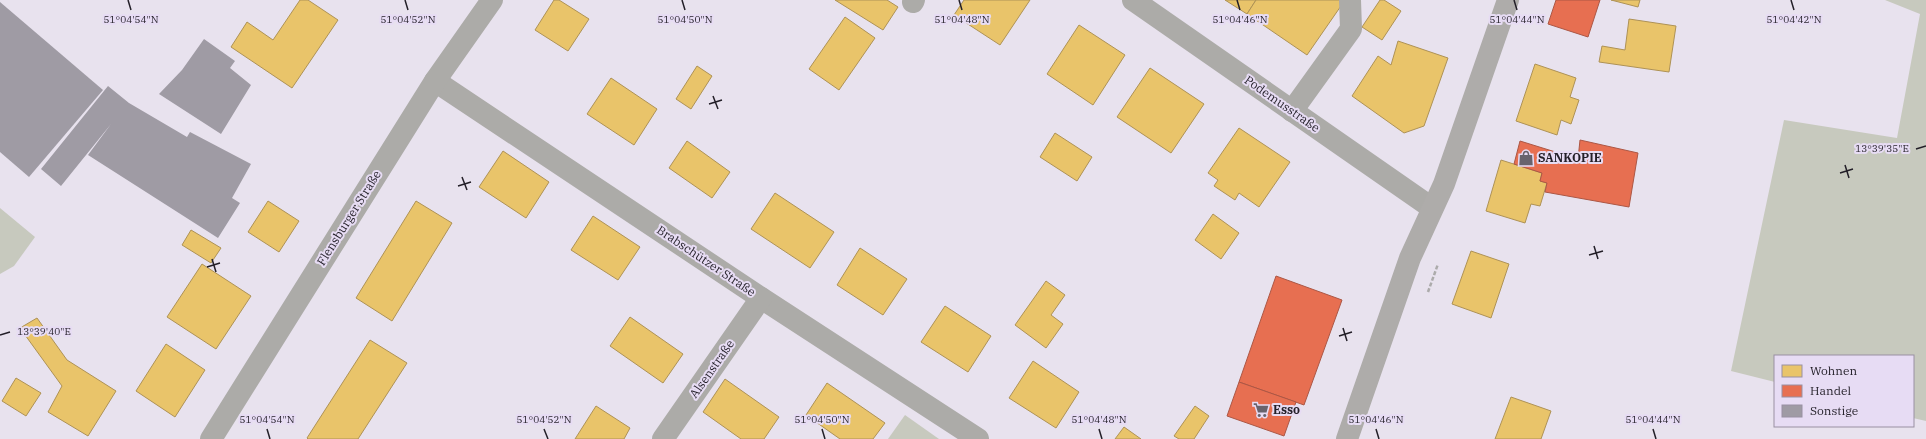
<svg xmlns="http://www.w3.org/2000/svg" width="1926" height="439" font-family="'IBM Plex Serif',serif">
	<rect width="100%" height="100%" fill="#e8e2ee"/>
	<g fill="#c7c9be">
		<polygon points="1885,0 1926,0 1926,421 1913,418 1913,356 1775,356 1775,382 1731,371 1784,120 1897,138 1920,14"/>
		<polygon points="0,208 35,237 14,266 0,274"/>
		<polygon points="905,415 939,439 888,439"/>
	</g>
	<g fill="#e9c46a" stroke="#ae9256">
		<polygon points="300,0 308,0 338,20 292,88 231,47 247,22 273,40"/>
		<polygon points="554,0 559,0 589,19 568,51 535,30"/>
		<polygon points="835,0 887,0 898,7 883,30"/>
		<polygon points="964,0 1030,0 1000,45 954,15"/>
		<polygon points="1225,0 1256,0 1247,14"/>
		<polygon points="1256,0 1339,0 1343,3 1307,55 1247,14"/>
		<polygon points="1380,0 1384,0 1401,11 1382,40 1362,27"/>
		<polygon points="1611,0 1640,0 1638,7"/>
		<polygon points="845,17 875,38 839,90 809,69"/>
		<polygon points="1629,19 1676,26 1669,72 1599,62 1602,46 1625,50"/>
		<polygon points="1079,25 1125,55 1093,105 1047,74"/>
		<polygon points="1398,41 1448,58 1424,126 1404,133 1352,96 1378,56 1391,65"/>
		<polygon points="1535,64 1576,78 1570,97 1579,100 1571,124 1561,120 1557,135 1516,121"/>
		<polygon points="697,66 712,76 691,109 676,99"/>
		<polygon points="1150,68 1204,104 1171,153 1117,117"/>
		<polygon points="611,78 657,109 634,145 587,114"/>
		<polygon points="1239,128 1290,162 1259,207 1239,193 1235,200 1214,186 1218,180 1208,173"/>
		<polygon points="1055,133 1092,157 1077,181 1040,157"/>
		<polygon points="687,141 730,172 712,198 669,168"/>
		<polygon points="503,151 549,182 526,218 479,187"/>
		<polygon points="1501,160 1542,173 1540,181 1547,183 1540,206 1531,204 1525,223 1486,211"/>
		<polygon points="775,193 834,232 810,268 751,229"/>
		<polygon points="268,201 299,221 279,252 248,232"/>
		<polygon points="416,201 452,223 392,321 356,298"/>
		<polygon points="1213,214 1239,233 1221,259 1195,240"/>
		<polygon points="593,216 640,247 618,280 571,250"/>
		<polygon points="191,230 221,248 211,263 182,245"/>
		<polygon points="860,248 907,279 883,315 837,285"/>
		<polygon points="1471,251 1509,264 1491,318 1452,304"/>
		<polygon points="202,264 251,296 216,349 167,317"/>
		<polygon points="1046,281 1065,295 1051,315 1063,324 1046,348 1015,325"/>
		<polygon points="945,306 991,336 968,372 921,342"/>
		<polygon points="630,317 683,354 663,383 610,346"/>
		<polygon points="37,318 67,360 116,391 88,436 48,412 62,386 20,328"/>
		<polygon points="370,340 407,363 358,439 308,439 307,438"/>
		<polygon points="166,344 205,370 175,417 136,391"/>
		<polygon points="1033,361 1079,392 1056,428 1009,398"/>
		<polygon points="16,378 41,393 26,416 2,401"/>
		<polygon points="725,379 779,417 764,439 741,439 703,412"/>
		<polygon points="827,383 885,423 873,439 840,439 806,415"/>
		<polygon points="1511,397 1551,411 1541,439 1495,439"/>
		<polygon points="596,406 630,428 624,439 575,439"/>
		<polygon points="1195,406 1209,416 1194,439 1179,439 1174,436"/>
		<polygon points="1124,427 1141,439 1115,439"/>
	</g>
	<g fill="#e76f51" stroke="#ac5745">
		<polygon points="1556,0 1600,0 1588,37 1548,24"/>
		<polygon points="1580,140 1638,153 1629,207 1545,192 1547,183 1540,181 1542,173 1514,164 1520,141 1578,159"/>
		<polygon points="1276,276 1342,300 1304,405 1239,382"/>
		<polygon points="1239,382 1296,402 1284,436 1227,416"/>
	</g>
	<g fill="#9f9ba4">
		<polygon points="0,2 103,90 29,177 0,152"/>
		<polygon points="204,39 235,61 230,68 251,85 221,134 159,94 182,70"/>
		<polygon points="108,86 129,103 187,137 190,132 251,164 232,198 240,203 218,238 88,155 111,124 61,186 41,169"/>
	</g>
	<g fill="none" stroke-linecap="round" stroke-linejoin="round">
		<polyline stroke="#acabab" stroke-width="2.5" stroke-dasharray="4 2" stroke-linecap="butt" points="1428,292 1438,264"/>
		<g stroke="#acaba8" stroke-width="22">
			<polyline points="1133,0 1432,208"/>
			<polyline points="913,2 914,0"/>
			<polyline points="435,81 761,298 978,439"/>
			<polyline points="1292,111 1351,29 1350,0"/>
			<polyline points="211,439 435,81 492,0"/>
			<polyline points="663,439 761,298"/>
		</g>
		<polyline stroke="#aeacaa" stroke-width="22" points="1347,439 1410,258 1444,184 1508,0"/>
	</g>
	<path fill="none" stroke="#231f28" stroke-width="1.5" d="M128,0L131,10M405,0L408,10M682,0L685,10M959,0L962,10M1237,0L1240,10M1514,0L1517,10M1791,0L1794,10M713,96L718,109M709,104L722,100M1916,149L1926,146M1845,165L1849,178M1840,173L1853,169M462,177L467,190M458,186L471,182M1594,246L1598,259M1589,255L1603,251M212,259L216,272M207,267L220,263M1343,328L1347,341M0,335L10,332M1339,336L1352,332M267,429L270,439M544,429L548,439M822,429L825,439M1099,429L1102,439M1376,429L1379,439M1653,429L1656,439"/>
	<defs>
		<symbol id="shop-bare" viewBox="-9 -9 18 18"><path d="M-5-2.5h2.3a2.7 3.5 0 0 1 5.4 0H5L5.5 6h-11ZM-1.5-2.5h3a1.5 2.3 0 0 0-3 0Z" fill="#68636d" stroke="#e7dcf4" stroke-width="2.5" paint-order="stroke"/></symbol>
		<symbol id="supermarket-bare" viewBox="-9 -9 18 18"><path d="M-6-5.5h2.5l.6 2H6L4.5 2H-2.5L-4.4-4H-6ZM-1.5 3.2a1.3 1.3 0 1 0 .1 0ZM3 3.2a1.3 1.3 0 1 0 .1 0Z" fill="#68636d" stroke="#e7dcf4" stroke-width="2.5" paint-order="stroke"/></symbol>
	</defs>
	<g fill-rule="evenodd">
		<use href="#shop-bare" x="1515" y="147" width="22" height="22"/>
		<use href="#supermarket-bare" x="1250" y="399" width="22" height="22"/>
	</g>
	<g text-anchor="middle" stroke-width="4" stroke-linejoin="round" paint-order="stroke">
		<g font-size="12" fill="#231f28" stroke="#e7dcf4">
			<text transform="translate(1282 104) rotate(35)" y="4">Podemusstraße</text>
			<text transform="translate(349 218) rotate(-58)" y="4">Flensburger Straße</text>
			<text transform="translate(706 261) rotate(34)" y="4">Brabschützer Straße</text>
			<text transform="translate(712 369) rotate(-55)" y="4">Alsenstraße</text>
		</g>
		<g font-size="12" font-weight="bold" fill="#231f28" stroke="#e7dcf4" text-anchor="start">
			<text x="1538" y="162">SANKOPIE</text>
			<text x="1273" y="414">Esso</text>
		</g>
	</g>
	<g font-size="10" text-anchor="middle" fill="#231f28" stroke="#e7dcf4" stroke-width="4" stroke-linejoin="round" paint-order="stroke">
		<text x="131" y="23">51°04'54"N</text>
		<text x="408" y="23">51°04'52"N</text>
		<text x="685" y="23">51°04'50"N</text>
		<text x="962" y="23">51°04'48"N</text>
		<text x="1240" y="23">51°04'46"N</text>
		<text x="1517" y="23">51°04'44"N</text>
		<text x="1794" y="23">51°04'42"N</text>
		<text x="1882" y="152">13°39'35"E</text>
		<text x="44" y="335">13°39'40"E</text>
		<text x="267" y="423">51°04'54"N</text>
		<text x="544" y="423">51°04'52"N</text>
		<text x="822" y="423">51°04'50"N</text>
		<text x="1099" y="423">51°04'48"N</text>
		<text x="1376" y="423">51°04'46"N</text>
		<text x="1653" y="423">51°04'44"N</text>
	</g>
	<rect x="1774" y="355" width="140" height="72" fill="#e7dcf4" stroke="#9990a2"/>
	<rect x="1782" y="365" width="20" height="12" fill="#e9c46a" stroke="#9990a2"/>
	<text x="1810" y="375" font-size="12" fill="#231f28">Wohnen</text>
	<rect x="1782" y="385" width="20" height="12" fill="#e76f51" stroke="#9990a2"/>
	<text x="1810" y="395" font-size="12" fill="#231f28">Handel</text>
	<rect x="1782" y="405" width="20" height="12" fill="#9f9ba4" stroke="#9990a2"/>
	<text x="1810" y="415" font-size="12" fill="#231f28">Sonstige</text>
</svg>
